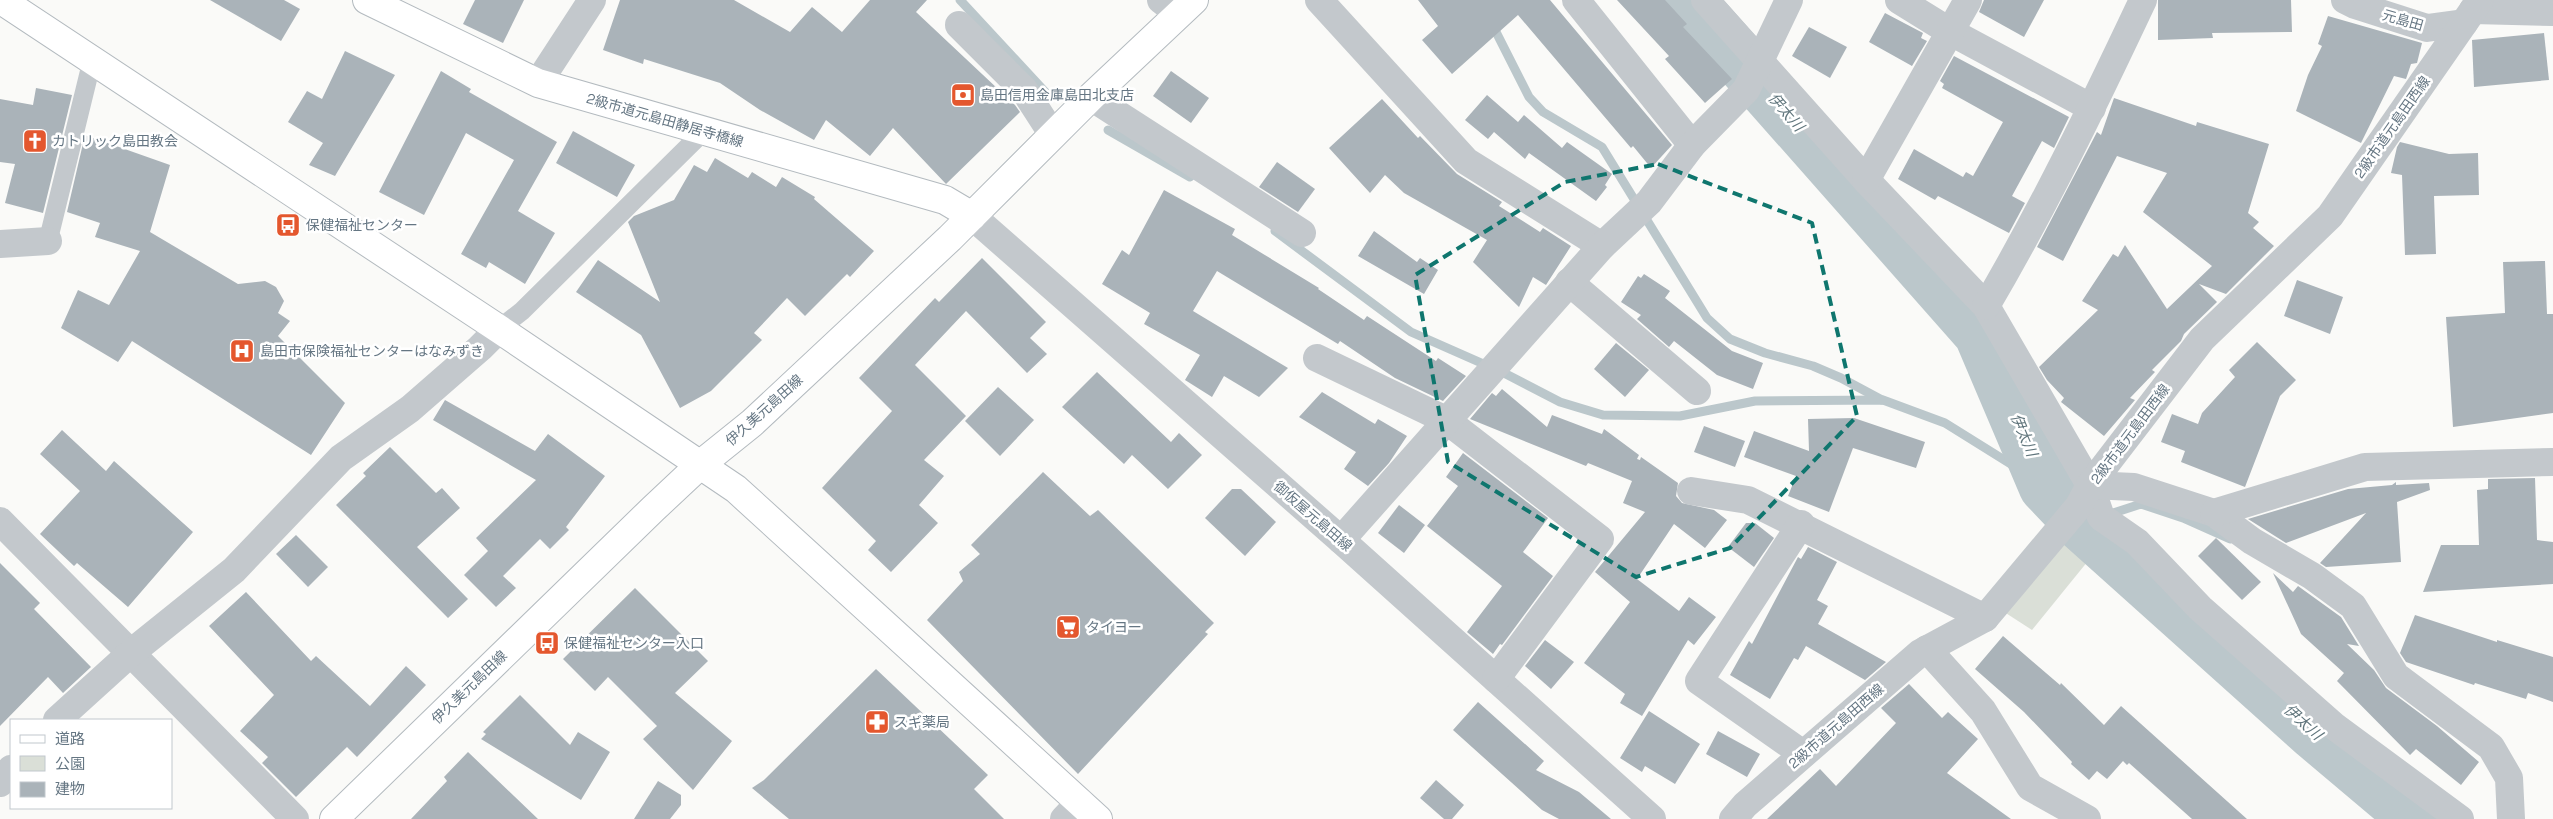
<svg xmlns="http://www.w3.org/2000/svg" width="2553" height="819" font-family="'Space Grotesk','Noto Sans JP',sans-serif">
	<rect width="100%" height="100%" fill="#fafaf8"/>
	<polygon fill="#dadfd7" points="2061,533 2088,561 2032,630 1998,608"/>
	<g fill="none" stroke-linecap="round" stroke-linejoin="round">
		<g stroke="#bbc7cb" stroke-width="9">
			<polyline points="960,0 1049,96"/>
			<polyline points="1492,24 1529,97 1543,112 1602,147 1707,318 1730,339 1765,353 1813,366 1841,378 1882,400"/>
			<polyline points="1108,130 1190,177"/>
			<polyline points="1275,231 1411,332 1504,373 1560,402 1603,415 1680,416 1755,401 1883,400 1945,423 2046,486"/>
			<polyline points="2083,525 2101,517 2141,504 2183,518 2230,539"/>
		</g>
		<polyline stroke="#bbc7cb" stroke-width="55" points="1687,0 1981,333 2046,486 2083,525 2315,733 2417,819"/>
	</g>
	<g fill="#aab3b9">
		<polygon points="210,0 284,0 300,9 281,41"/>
		<polygon points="475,0 524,0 503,43 463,24"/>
		<polygon points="620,0 734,0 790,32 812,7 842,32 870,0 927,0 916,12 1015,105 1020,112 946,184 893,128 870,156 826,120 814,140 760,110 720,83 644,59 643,64 603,50"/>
		<polygon points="1418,0 1550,0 1672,145 1651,168 1633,146 1631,148 1518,15 1452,74 1422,40 1438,26"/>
		<polygon points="1617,0 1665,0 1687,24 1683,27 1732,79 1705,103 1665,59 1669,56"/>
		<polygon points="1984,0 2044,0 2024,37 1979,12"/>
		<polygon points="2158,0 2291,0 2292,32 2212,33 2213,38 2158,40"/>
		<polygon points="1885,13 1923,33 1921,38 1927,41 1912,66 1869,42"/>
		<polygon points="2328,16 2422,43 2417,63 2411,64 2406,79 2394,76 2361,143 2296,111 2308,75 2322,46 2318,44"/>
		<polygon points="1809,27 1847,47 1830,78 1792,56"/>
		<polygon points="2544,33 2549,80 2474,87 2472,40"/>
		<polygon points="345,51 395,75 335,176 309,165 323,143 288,122 307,91 322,99"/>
		<polygon points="1954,56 2069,117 2054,148 2042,141 2012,196 2025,203 2009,233 1938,196 1935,200 1898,179 1914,149 1963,177 1966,172 1973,176 2003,122 1942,88 1944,84 1940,81"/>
		<polygon points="441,71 471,89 469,92 557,142 518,211 555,233 525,284 489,262 486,268 461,254 514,160 466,133 424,215 379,192"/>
		<polygon points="1171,71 1209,98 1191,123 1153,96"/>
		<polygon points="36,88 72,95 43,213 5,203 15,164 0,162 0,99 33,105"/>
		<polygon points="1487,95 1518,122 1524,115 1562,148 1567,142 1612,174 1605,185 1607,187 1596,201 1529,153 1525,159 1494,132 1488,139 1465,120"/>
		<polygon points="2114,98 2196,126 2197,122 2269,144 2248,213 2259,222 2253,228 2274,246 2226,294 2199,284 2217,302 2184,334 2181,341 2152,370 2155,372 2130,398 2135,400 2104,436 2061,402 2064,398 2047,380 2039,367 2098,310 2082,301 2113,254 2118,257 2125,245 2167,309 2212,266 2143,212 2167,173 2117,156 2063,261 2037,247 2097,132 2101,135"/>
		<polygon points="1382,99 1418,138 1420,136 1457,174 1502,202 1499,206 1540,232 1543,228 1571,246 1546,285 1533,277 1519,307 1473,262 1487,240 1404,193 1385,175 1370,193 1329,148"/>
		<polygon points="573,131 635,165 617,197 556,163"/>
		<polygon points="85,135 170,165 150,232 238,284 265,281 276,287 284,301 278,313 290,321 278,336 345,403 311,455 132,341 118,362 61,328 78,290 109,305 140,251 95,237 100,223 67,212"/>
		<polygon points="2400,142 2449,154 2478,153 2479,195 2434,196 2436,254 2405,255 2402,175 2391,173 2397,147"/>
		<polygon points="715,158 748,178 752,172 776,187 782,177 815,197 814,199 874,251 850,277 847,274 805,316 787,298 754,333 762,340 711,391 680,408 641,335 576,292 598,260 660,302 628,222 634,216 674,200 694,165 707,172"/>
		<polygon points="1277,162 1315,189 1298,212 1259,187"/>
		<polygon points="1164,190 1235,229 1232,235 1319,288 1318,289 1364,320 1367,316 1436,361 1438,358 1466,376 1443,401 1395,378 1340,341 1338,344 1217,271 1193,311 1288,368 1259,397 1224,376 1212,397 1185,380 1200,355 1144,324 1150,313 1102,284 1122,250 1129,255"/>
		<polygon points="1374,231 1417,262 1420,258 1438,270 1424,294 1358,256"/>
		<polygon points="982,258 1046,322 1030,338 1047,354 1027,373 966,311 915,365 966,416 924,460 944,476 919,505 938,523 891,572 868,550 876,541 822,488 892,411 859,378 935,298 939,302"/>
		<polygon points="2545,261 2547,314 2553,314 2553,413 2453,427 2446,317 2505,313 2503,262"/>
		<polygon points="1644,274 1670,291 1665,298 1732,351 1763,363 1753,389 1717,375 1674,341 1669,347 1637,319 1641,315 1621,302 1638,276 1641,278"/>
		<polygon points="2297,280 2343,297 2330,334 2284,316"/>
		<polygon points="2257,342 2296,380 2280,396 2245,487 2181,462 2185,451 2161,442 2172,414 2198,424 2202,413 2235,377 2229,370"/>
		<polygon points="1616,343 1649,370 1625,397 1594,369"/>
		<polygon points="1097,372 1171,442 1179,433 1202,455 1168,489 1132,455 1124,464 1062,407"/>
		<polygon points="998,387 1034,420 1000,456 965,421"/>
		<polygon points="1502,389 1547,427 1552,415 1602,434 1604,429 1639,455 1637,459 1640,460 1641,457 1678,483 1676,496 1682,503 1714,510 1727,520 1705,548 1674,524 1637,579 1679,611 1689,597 1716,617 1694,645 1688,640 1642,716 1620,703 1625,694 1584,663 1630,602 1595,572 1645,512 1623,503 1632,481 1588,463 1586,466 1470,419 1492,393 1496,396"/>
		<polygon points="1322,392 1375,424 1378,419 1407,436 1389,463 1368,486 1344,469 1356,452 1299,417"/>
		<polygon points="445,400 535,451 548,434 605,476 566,527 569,530 550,549 540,539 503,576 516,588 496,607 464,575 488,551 476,538 536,480 433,420"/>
		<polygon points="1854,418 1925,442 1916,468 1853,448 1829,512 1788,496 1796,476 1744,457 1754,431 1809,451 1808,419"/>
		<polygon points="1704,426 1745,441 1735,467 1694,452"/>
		<polygon points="62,430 106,471 114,461 193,532 128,607 77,563 74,566 40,534 80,491 40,454"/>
		<polygon points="390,447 436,493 442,488 460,508 417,547 468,599 448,618 336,505 366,476 363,473"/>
		<polygon points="1463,453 1548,518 1523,552 1553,576 1502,645 1500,644 1493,654 1467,632 1502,586 1427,526 1458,486 1446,477"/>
		<polygon points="1043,472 1090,516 1098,510 1214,623 1205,632 1208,634 1078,774 927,620 963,581 959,572 980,554 971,545"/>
		<polygon points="2535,478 2537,540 2553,542 2553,584 2423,592 2441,545 2479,545 2477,490 2488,489 2488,479"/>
		<polygon points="2396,482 2396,485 2429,483 2430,490 2397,502 2401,562 2326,567 2320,563 2366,513 2286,543 2248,519 2348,489 2392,485"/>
		<polygon points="1232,489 1241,489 1276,522 1245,556 1205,518"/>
		<polygon points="1399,505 1425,525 1404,553 1378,533"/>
		<polygon points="1746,523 1755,523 1774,538 1754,567 1728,547"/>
		<polygon points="296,535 328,567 308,587 276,554"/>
		<polygon points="2216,538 2261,582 2242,600 2198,556"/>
		<polygon points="1808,547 1837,562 1817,600 1828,606 1818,624 1886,662 1865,680 1806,646 1798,660 1794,658 1770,699 1730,675 1749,641 1752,644 1798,557 1801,559"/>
		<polygon points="0,563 40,603 34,609 91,667 63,693 48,677 0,726"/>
		<polygon points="2273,573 2293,592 2298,586 2341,617 2359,646 2347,644 2374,670 2386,688 2437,726 2479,762 2461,785 2416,749 2410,755 2337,681 2344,673 2301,634"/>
		<polygon points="635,588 708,661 675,693 732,741 693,790 643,739 657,726 608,677 595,691 563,659"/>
		<polygon points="246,592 311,661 316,656 370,706 406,666 426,685 357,757 347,747 296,797 262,763 268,757 240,731 274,695 209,626"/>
		<polygon points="2415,615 2497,642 2497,640 2553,657 2553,702 2528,693 2526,699 2475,683 2474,685 2406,662 2400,653"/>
		<polygon points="2003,636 2060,685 2061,683 2104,725 2121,706 2247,819 2192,819 2129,763 2127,765 2123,761 2107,779 2097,771 2089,780 2071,764 2072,762 2024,712 1975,669"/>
		<polygon points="1545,640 1574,662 1551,689 1525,666"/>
		<polygon points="876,669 988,775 974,789 1004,819 789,819 752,788 764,780"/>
		<polygon points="1909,684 1942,718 1948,712 1978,739 1947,773 2011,819 1767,819 1820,769 1836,786 1896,723 1881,708"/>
		<polygon points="520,695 570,745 578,732 610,752 581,800 481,739 486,734 483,732"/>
		<polygon points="1478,702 1544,761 1536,770 1579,792 1611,819 1559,819 1542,810 1453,730"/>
		<polygon points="1649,711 1700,744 1675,784 1645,766 1642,772 1620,758"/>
		<polygon points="1718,731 1760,754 1747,777 1706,754"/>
		<polygon points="468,752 538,819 411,819 447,781 444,777"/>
		<polygon points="1436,780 1464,805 1452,819 1444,819 1420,798"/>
		<polygon points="658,781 681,795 681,805 670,819 634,819"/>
	</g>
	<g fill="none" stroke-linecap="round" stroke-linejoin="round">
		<defs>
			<g id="secondary">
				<polyline points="1,0 499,329 736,489 1098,819"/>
				<polyline points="367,0 538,83 945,200 972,216"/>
				<polyline points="334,819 653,509 701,464 752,423 950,238 1091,97 1194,0"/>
			</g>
		</defs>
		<use href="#secondary" stroke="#b3babf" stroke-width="30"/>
		<g stroke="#c3c8cc" stroke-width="19">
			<polyline points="48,241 92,61"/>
			<polyline points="499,329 522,311 703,132"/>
		</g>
		<g stroke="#c3c8cc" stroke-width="28">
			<polyline points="1161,0 1179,14"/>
			<polyline points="1319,0 1466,161 1602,246"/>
			<polyline points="1576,0 1692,145"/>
			<polyline points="1705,0 1866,180 1986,306 2090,485 2101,517 2137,542 2200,608 2334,726 2460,819"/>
			<polyline points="1899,0 1949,31 2092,108"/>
			<polyline points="2345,0 2355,5 2427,28 2464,23"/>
			<polyline points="2473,10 2553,12"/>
			<polyline points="959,25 1024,90 1053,135"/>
			<polyline points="538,83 592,0"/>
			<polyline points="1091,97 1302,233"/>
			<polyline points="1866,180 1968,0"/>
			<polyline points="972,216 1341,540 1652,819"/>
			<polyline points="0,244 48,241"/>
			<polyline points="1569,282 1697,391"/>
			<path d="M1986,306C2044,207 2094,104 2143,0"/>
			<polyline points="1317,358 1446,420 1600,539 1496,679"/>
			<polyline points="2090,485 2134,487 2214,513 2252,541 2312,576 2353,606 2396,676 2491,747 2509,778 2511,819"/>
			<polyline points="1691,491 1748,500 1985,618"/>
			<polyline points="2214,513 2365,467 2553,462"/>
			<polyline points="0,521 295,819"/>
			<polyline points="1801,524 1699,681 1803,754"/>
			<polyline points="1341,540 1602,246 1649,202 1692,145 1746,90 1789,0"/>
			<polyline points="1927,649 1983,711 2030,787 2087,819"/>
			<polyline points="57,720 132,652 234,570 341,458 410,409 480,348 499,329"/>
			<polyline points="0,783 11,769"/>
			<polyline points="1064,819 1080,802"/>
			<polyline points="1733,819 1745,805 1920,653 1985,618 2079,506 2090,485 2202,339 2330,216 2480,0"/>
		</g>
		<use href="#secondary" stroke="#fff" stroke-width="28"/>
	</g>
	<path fill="none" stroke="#0f766e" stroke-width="4" stroke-dasharray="10 6" stroke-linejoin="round" d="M1658,164L1812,223L1857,416L1730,548L1636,577L1448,462L1415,275L1565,182Z"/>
	<defs>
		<symbol id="bank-square" viewBox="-11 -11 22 22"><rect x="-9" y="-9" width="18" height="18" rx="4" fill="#e4572e" stroke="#fff"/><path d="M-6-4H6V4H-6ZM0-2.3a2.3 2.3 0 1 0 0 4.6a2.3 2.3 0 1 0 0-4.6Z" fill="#fff"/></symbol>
		<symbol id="church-square" viewBox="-11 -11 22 22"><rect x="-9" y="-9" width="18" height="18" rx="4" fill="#e4572e" stroke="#fff"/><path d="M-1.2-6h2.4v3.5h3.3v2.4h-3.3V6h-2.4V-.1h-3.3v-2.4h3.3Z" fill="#fff"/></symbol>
		<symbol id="bus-square" viewBox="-11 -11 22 22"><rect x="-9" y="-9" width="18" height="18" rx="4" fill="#e4572e" stroke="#fff"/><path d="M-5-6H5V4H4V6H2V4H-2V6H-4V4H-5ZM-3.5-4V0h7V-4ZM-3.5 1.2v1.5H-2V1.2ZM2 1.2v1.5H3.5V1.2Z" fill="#fff"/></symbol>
		<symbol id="hospital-square" viewBox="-11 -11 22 22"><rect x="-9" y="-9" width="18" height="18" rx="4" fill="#e4572e" stroke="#fff"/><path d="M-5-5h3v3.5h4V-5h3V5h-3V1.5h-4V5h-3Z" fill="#fff"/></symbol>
		<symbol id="supermarket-square" viewBox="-11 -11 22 22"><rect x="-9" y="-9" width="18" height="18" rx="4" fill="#e4572e" stroke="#fff"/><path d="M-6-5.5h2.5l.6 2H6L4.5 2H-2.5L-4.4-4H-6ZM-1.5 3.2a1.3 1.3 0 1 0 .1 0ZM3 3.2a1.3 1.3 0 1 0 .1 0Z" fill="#fff"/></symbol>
		<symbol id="pharmacy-square" viewBox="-11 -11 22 22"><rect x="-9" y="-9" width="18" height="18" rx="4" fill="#e4572e" stroke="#fff"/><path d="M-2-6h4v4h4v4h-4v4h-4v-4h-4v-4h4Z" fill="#fff"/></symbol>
	</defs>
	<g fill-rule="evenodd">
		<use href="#bank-square" x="949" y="81" width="28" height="28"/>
		<use href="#church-square" x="21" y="127" width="28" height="28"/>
		<use href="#bus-square" x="274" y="211" width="28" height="28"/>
		<use href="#hospital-square" x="228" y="337" width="28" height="28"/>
		<use href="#supermarket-square" x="1054" y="613" width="28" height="28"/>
		<use href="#bus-square" x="533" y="629" width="28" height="28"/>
		<use href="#pharmacy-square" x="863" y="708" width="28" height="28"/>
	</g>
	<g text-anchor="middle" stroke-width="5" stroke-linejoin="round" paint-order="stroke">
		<g font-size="14" fill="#657683" stroke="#fff">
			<text transform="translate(2403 20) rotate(16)" y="5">元島田</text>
			<text transform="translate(665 120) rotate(16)" y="5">2級市道元島田静居寺橋線</text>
			<text transform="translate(2392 127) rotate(-55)" y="5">2級市道元島田西線</text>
			<text transform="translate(764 410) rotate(-42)" y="5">伊久美元島田線</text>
			<text transform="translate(2130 434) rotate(-53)" y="5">2級市道元島田西線</text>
			<text transform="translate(1313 516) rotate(41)" y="5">御仮屋元島田線</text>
			<text transform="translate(469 687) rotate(-44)" y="5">伊久美元島田線</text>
			<text transform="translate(1836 726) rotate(-41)" y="5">2級市道元島田西線</text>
		</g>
		<g font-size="14" fill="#657683" stroke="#fff" text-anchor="start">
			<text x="980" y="100">島田信用金庫島田北支店</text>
			<text x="52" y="146">カトリック島田教会</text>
			<text x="306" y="230">保健福祉センター</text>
			<text x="260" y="356">島田市保険福祉センターはなみずき</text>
			<text x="1086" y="632">タイヨー</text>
			<text x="564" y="648">保健福祉センター入口</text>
			<text x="894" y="727">スギ薬局</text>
		</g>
		<g font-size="15" font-style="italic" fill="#60757c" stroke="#fff">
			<text transform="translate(1786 112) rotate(49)" y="5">伊太川</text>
			<text transform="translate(2024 435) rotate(67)" y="5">伊太川</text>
			<text transform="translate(2303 722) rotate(42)" y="5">伊太川</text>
		</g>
	</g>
	<rect x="10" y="719" width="162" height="90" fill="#ffffff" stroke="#c1c8cd"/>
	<rect x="20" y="735" width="25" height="8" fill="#ffffff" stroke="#c1c8cd"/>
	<text x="55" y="744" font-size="15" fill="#657683">道路</text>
	<rect x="20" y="756" width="25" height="15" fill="#dadfd7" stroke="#c1c8cd"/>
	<text x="55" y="769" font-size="15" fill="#657683">公園</text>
	<rect x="20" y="782" width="25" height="15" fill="#aab3b9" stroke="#c1c8cd"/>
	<text x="55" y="794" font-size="15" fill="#657683">建物</text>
</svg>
